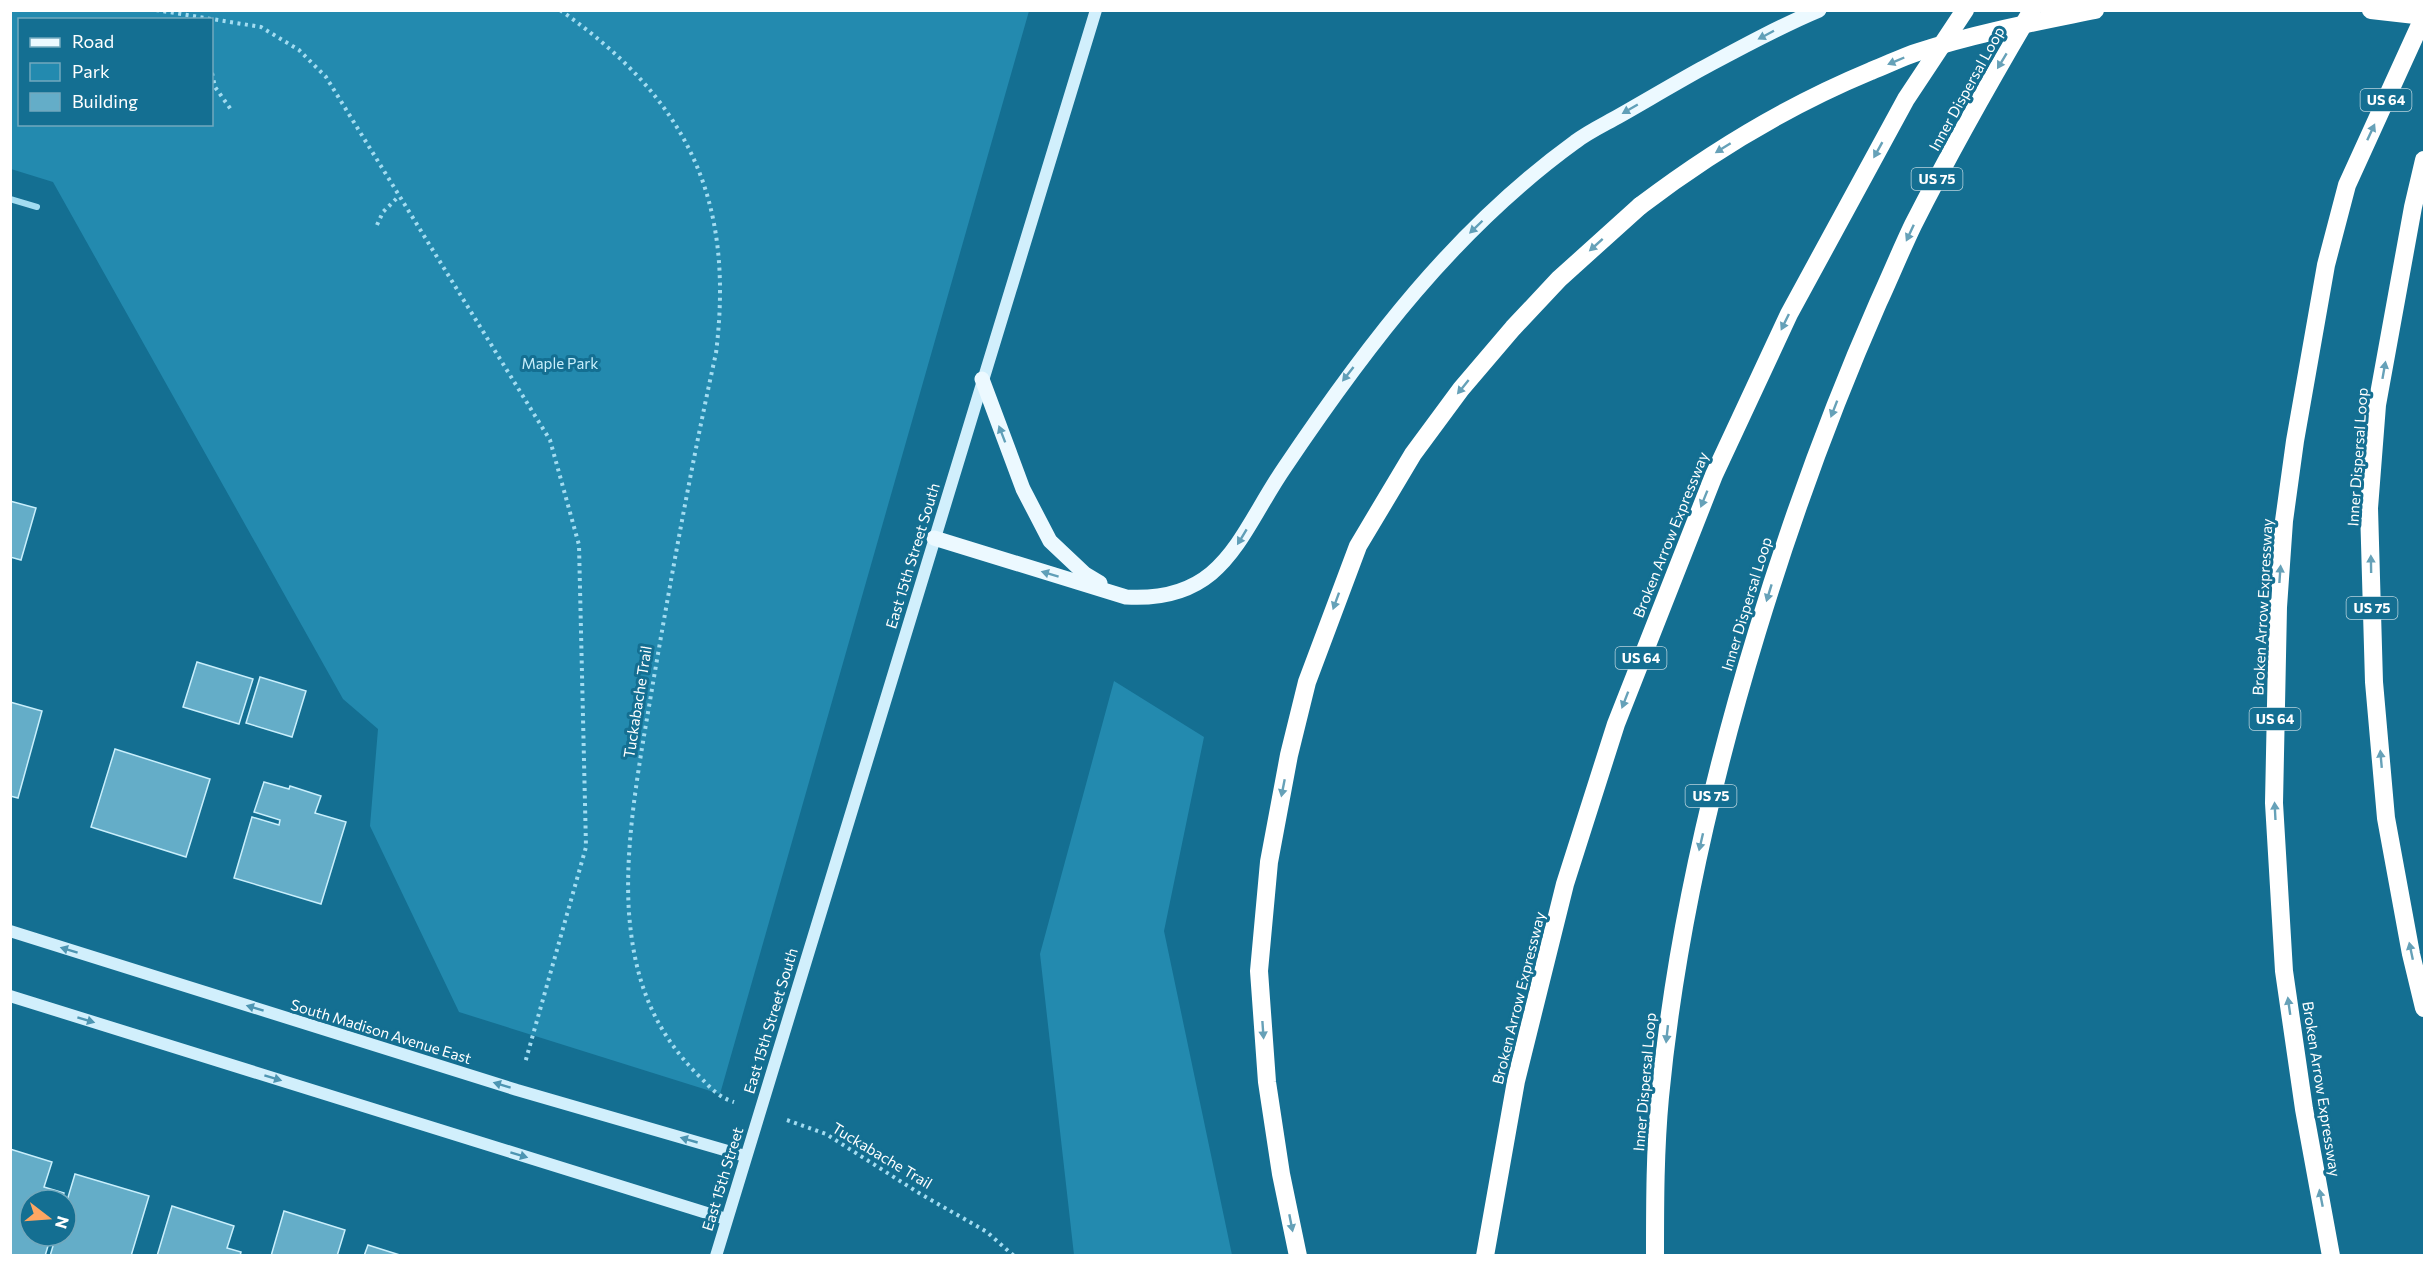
<svg xmlns="http://www.w3.org/2000/svg" width="2435" height="1266" font-family="Commissioner,sans-serif">
	<rect width="100%" height="100%" fill="#146f92"/>
	<g fill="#238aaf" fill-rule="evenodd">
		<path d="M10,11H1029L720,1094L459,1012L370,826L378,729L343,699L53,182L11,169ZM20,20H212V124H20Z"/>
		<polygon points="1114,681 1204,737 1164,931 1232,1255 1074,1255 1040,954"/>
	</g>
	<g fill="#64adc8" stroke="#c9effc" stroke-width="1.5">
		<polygon points="10,501 36,508 21,560 10,557"/>
		<polygon points="197,662 253,679 239,724 183,707"/>
		<polygon points="260,677 306,691 292,737 246,723"/>
		<polygon points="10,702 42,711 18,798 10,796"/>
		<polygon points="115,749 210,779 186,857 91,827"/>
		<polygon points="264,782 289,789 290,786 321,796 315,813 346,822 321,904 234,878 252,817 279,825 280,820 254,812"/>
		<polygon points="10,1149 52,1162 44,1187 64,1193 62,1200 30,1200 30,1236 51,1236 45,1256 10,1256"/>
		<polygon points="75,1174 149,1196 131,1256 50,1256 56,1236 66,1236 66,1204"/>
		<polygon points="172,1206 234,1226 227,1248 241,1252 240,1256 157,1256"/>
		<polygon points="284,1211 345,1230 337,1256 271,1256"/>
		<polygon points="368,1245 403,1256 364,1256"/>
	</g>
	<g fill="none" stroke-linecap="round" stroke-linejoin="round">
		<g stroke="#a2dcf1" stroke-width="4" stroke-dasharray="3 4.5" stroke-linecap="butt">
			<polyline points="156,10 261,27 299,50 326,77 550,440 579,545 586,847 525,1063"/>
			<path d="M560,10C687,99 735,198 716,353C692,462 672,572 653,683C641,755 624,840 629,913C634,978 652,1029 699,1076C711,1088 718,1097 734,1102"/>
			<polyline points="212,73 215,87 232,111"/>
			<polyline points="377,225 383,212 399,196"/>
			<polyline points="787,1120 826,1134 919,1193 987,1232 1014,1256"/>
		</g>
		<polyline stroke="#a2dcf1" stroke-width="6" points="10,199 37,207"/>
		<g stroke="#d1effc" stroke-width="12">
			<polyline points="10,931 517,1090 745,1156"/>
			<polyline points="10,996 726,1219"/>
			<polyline points="716,1256 1096,10"/>
		</g>
		<g stroke="#ecf9ff" stroke-width="15">
			<polyline points="982,379 1023,489 1050,541 1085,574 1100,583"/>
			<path d="M934,538L1126,597C1225,603 1239,534 1285,467C1367,345 1455,229 1575,142C1588,132 1605,124 1619,116C1647,100 1674,84 1701,69C1740,48 1778,27 1819,10"/>
		</g>
		<g stroke="#fff" stroke-width="18">
			<polyline points="2424,160 2413,207 2377,405 2369,508 2374,682 2386,818 2411,954 2424,1008"/>
			<polyline points="1298,1256 1281,1174 1267,1082 1259,971 1269,862 1289,755 1307,682 1358,546 1413,454 1461,389 1513,328 1559,279 1640,206"/>
			<polyline points="1485,1256 1516,1081 1565,884 1616,724 1714,475 1789,314 1906,99 1965,10"/>
			<path d="M1655,1256C1655,1203 1655,1150 1660,1097C1675,939 1711,783 1757,632C1791,520 1831,410 1878,303C1890,277 1901,250 1913,225C1950,152 1990,81 2032,10"/>
			<polyline points="2331,1256 2304,1109 2284,971 2274,803 2278,607 2284,521 2295,441 2326,265 2347,185 2424,16"/>
		</g>
		<g stroke="#fff" stroke-width="18">
			<polyline points="2371,10 2424,16"/>
			<path d="M1640,206C1711,152 1789,105 1871,71C1887,65 1902,57 1918,52C1976,33 2036,22 2095,10"/>
		</g>
	</g>
	<defs><path id="oneway-solid" d="M-6-.8H1V-3.2L6.5 0L1 3.2V.8H-6Z" transform="scale(1.5)"/></defs>
	<g fill="#609fb8">
		<use href="#oneway-solid" transform="translate(1766 35) rotate(152)"/>
		<use href="#oneway-solid" transform="translate(1630 109) rotate(150)"/>
		<use href="#oneway-solid" transform="translate(1476 227) rotate(136)"/>
		<use href="#oneway-solid" transform="translate(1348 374) rotate(128)"/>
		<use href="#oneway-solid" transform="translate(1002 434) rotate(-111)"/>
		<use href="#oneway-solid" transform="translate(1242 537) rotate(121)"/>
		<use href="#oneway-solid" transform="translate(1050 574) rotate(-163)"/>
	</g>
	<g fill="#66a1b8">
		<use href="#oneway-solid" transform="translate(1896 61) rotate(157)"/>
		<use href="#oneway-solid" transform="translate(2002 61) rotate(121)"/>
		<use href="#oneway-solid" transform="translate(2371 132) rotate(-65)"/>
		<use href="#oneway-solid" transform="translate(1723 148) rotate(148)"/>
		<use href="#oneway-solid" transform="translate(1878 150) rotate(119)"/>
		<use href="#oneway-solid" transform="translate(1910 233) rotate(115)"/>
		<use href="#oneway-solid" transform="translate(1596 245) rotate(138)"/>
		<use href="#oneway-solid" transform="translate(1785 322) rotate(116)"/>
		<use href="#oneway-solid" transform="translate(2384 370) rotate(-80)"/>
		<use href="#oneway-solid" transform="translate(1463 387) rotate(129)"/>
		<use href="#oneway-solid" transform="translate(1834 409) rotate(111)"/>
		<use href="#oneway-solid" transform="translate(1704 499) rotate(112)"/>
		<use href="#oneway-solid" transform="translate(2371 564) rotate(-91)"/>
		<use href="#oneway-solid" transform="translate(2280 574) rotate(-86)"/>
		<use href="#oneway-solid" transform="translate(1769 593) rotate(107)"/>
		<use href="#oneway-solid" transform="translate(1336 601) rotate(110)"/>
		<use href="#oneway-solid" transform="translate(1625 700) rotate(111)"/>
		<use href="#oneway-solid" transform="translate(2381 759) rotate(-95)"/>
		<use href="#oneway-solid" transform="translate(1283 788) rotate(101)"/>
		<use href="#oneway-solid" transform="translate(2275 811) rotate(-93)"/>
		<use href="#oneway-solid" transform="translate(1701 842) rotate(103)"/>
		<use href="#oneway-solid" transform="translate(2411 951) rotate(-102)"/>
		<use href="#oneway-solid" transform="translate(2289 1006) rotate(-98)"/>
		<use href="#oneway-solid" transform="translate(1263 1030) rotate(86)"/>
		<use href="#oneway-solid" transform="translate(1667 1034) rotate(96)"/>
		<use href="#oneway-solid" transform="translate(2321 1198) rotate(-101)"/>
		<use href="#oneway-solid" transform="translate(1291 1223) rotate(79)"/>
	</g>
	<g fill="#4d95b2">
		<use href="#oneway-solid" transform="translate(69 950) rotate(-163)"/>
		<use href="#oneway-solid" transform="translate(255 1008) rotate(-163)"/>
		<use href="#oneway-solid" transform="translate(86 1020) rotate(17)"/>
		<use href="#oneway-solid" transform="translate(273 1078) rotate(17)"/>
		<use href="#oneway-solid" transform="translate(502 1085) rotate(-163)"/>
		<use href="#oneway-solid" transform="translate(689 1140) rotate(-164)"/>
		<use href="#oneway-solid" transform="translate(519 1155) rotate(17)"/>
	</g>
	<g text-anchor="middle" stroke-width="6" stroke-linejoin="round" paint-order="stroke">
		<g fill="#146f92" stroke="#b8d4de" stroke-width="1.5">
			<rect x="2360.5" y="89" width="51" height="22" rx="4.5"/>
			<rect x="1911.5" y="168" width="51" height="22" rx="4.5"/>
			<rect x="2346.5" y="597" width="51" height="22" rx="4.5"/>
			<rect x="1615.5" y="647" width="51" height="22" rx="4.5"/>
			<rect x="2249.5" y="708" width="51" height="22" rx="4.5"/>
			<rect x="1685.5" y="785" width="51" height="22" rx="4.5"/>
		</g>
		<g font-size="14" font-weight="bold" fill="#fff">
			<text x="2386" y="105">US 64</text>
			<text x="1937" y="184">US 75</text>
			<text x="2372" y="613">US 75</text>
			<text x="1641" y="663">US 64</text>
			<text x="2275" y="724">US 64</text>
			<text x="1711" y="801">US 75</text>
		</g>
		<g font-size="15" fill="#fff" stroke="#146f92">
			<text transform="translate(1967 89) rotate(-61)" y="5">Inner Dispersal Loop</text>
			<text transform="translate(2358 457) rotate(-86)" y="5">Inner Dispersal Loop</text>
			<text transform="translate(1671 535) rotate(-68)" y="5">Broken Arrow Expressway</text>
			<text transform="translate(913 556) rotate(-73)" y="5">East 15th Street South</text>
			<text transform="translate(1747 604) rotate(-73)" y="5">Inner Dispersal Loop</text>
			<text transform="translate(2263 607) rotate(-87)" y="5">Broken Arrow Expressway</text>
			<text transform="translate(638 702) rotate(-81)" y="5">Tuckabache Trail</text>
			<text transform="translate(1519 998) rotate(-76)" y="5">Broken Arrow Expressway</text>
			<text transform="translate(771 1021) rotate(-73)" y="5">East 15th Street South</text>
			<text transform="translate(381 1032) rotate(17)" y="5">South Madison Avenue East</text>
			<text transform="translate(1645 1082) rotate(-85)" y="5">Inner Dispersal Loop</text>
			<text transform="translate(2321 1089) rotate(81)" y="5">Broken Arrow Expressway</text>
			<text transform="translate(882 1156) rotate(31)" y="5">Tuckabache Trail</text>
			<text transform="translate(723 1179) rotate(-73)" y="5">East 15th Street</text>
		</g>
		<g font-size="15" fill="#c9effc" stroke="#146f92">
			<text x="560" y="369">Maple Park</text>
		</g>
	</g>
	<rect width="2435" height="1266" fill="none" stroke="#ffffff" stroke-width="24"/>
	<rect x="18" y="18" width="195" height="108" fill="#146f92" stroke="#72a9be" stroke-width="1.5"/>
	<rect x="30" y="38" width="30" height="9" fill="#ecf9ff" stroke="#72a9be" stroke-width="1.5"/>
	<text x="72" y="48" font-size="18" fill="#ffffff">Road</text>
	<rect x="30" y="63" width="30" height="18" fill="#238aaf" stroke="#72a9be" stroke-width="1.5"/>
	<text x="72" y="78" font-size="18" fill="#ffffff">Park</text>
	<rect x="30" y="93" width="30" height="18" fill="#64adc8" stroke="#72a9be" stroke-width="1.5"/>
	<text x="72" y="108" font-size="18" fill="#ffffff">Building</text>
	<g transform="translate(48 1218) rotate(107)"><circle r="28" fill="#146f92" stroke="#72a9be" stroke-width="1.5"/>
	<path d="M0-4.5L10 22L0 15L-10 22Z" fill="#ffa662"/>
	<text y="-9" font-size="16" font-weight="bold" text-anchor="middle" fill="#ffffff">N</text>
	</g>
</svg>
